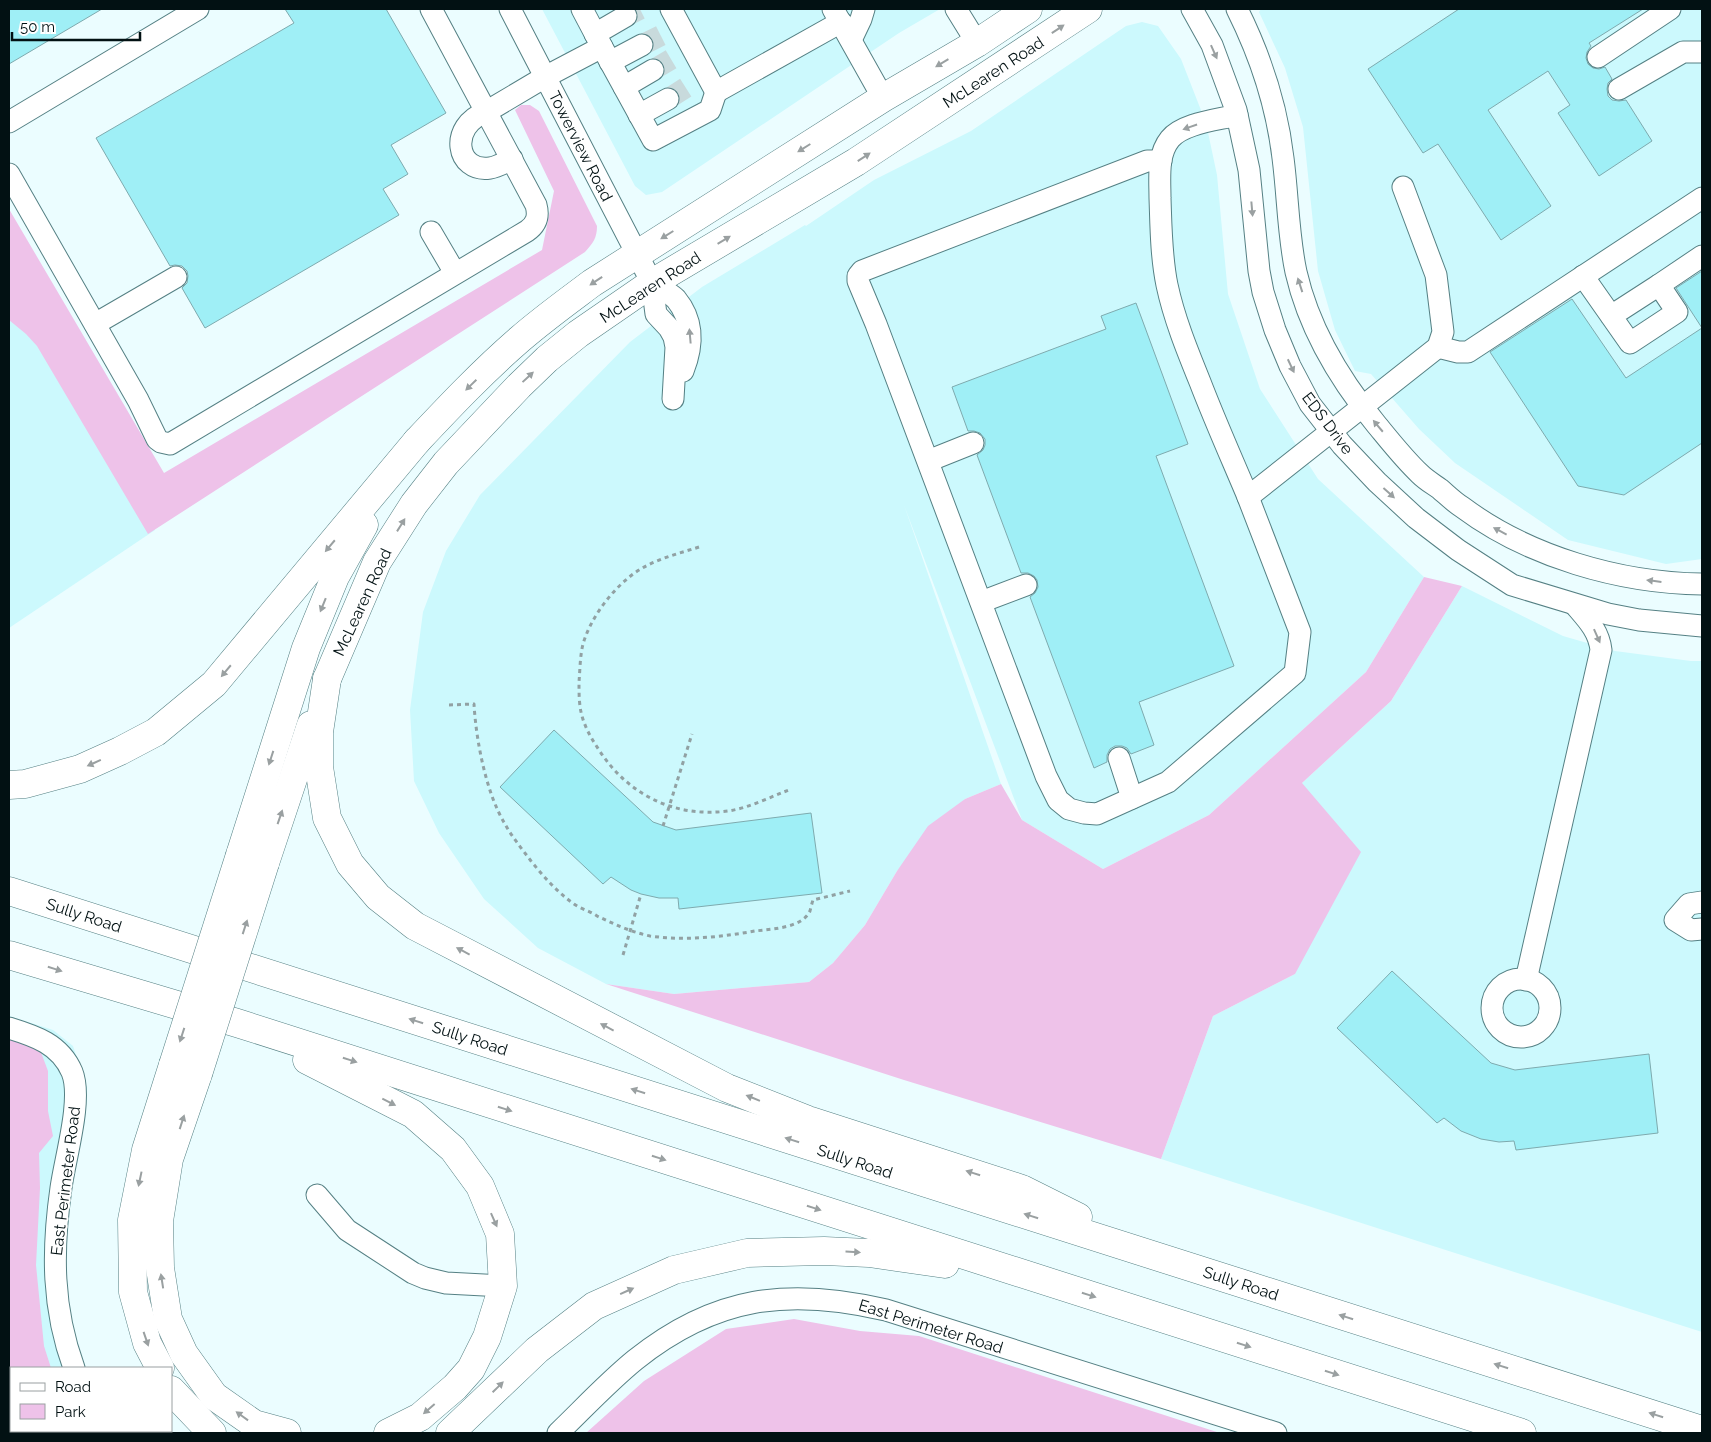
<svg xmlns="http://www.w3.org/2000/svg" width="1711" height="1442" font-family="Raleway,sans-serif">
	<rect width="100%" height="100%" fill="#ebfdff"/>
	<g fill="#ccf9fd">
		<polygon points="542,9 940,9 899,33 662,192 646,195 635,186"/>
		<polygon points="1261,9 1702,9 1702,559 1666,564 1568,540 1455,463 1419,429 1371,374 1355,371 1335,330 1318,271 1303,127 1285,68 1259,12"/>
		<polygon points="1142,22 1158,26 1181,59 1206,123 1217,175 1228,294 1260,389 1318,479 1424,577 1366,672 1209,815 1103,869 1022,820 904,505 1001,784 965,799 897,871 865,925 833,963 809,982 674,994 606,984 538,948 484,899 439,833 414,781 410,710 423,612 446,551 480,495 630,342 702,287 805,225 806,226 874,180 971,131 1126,26"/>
		<polygon points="9,286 155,530 9,628"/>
		<polygon points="1462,586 1563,636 1615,651 1691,661 1702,661 1702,1332 1161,1159 1213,1016 1295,974 1302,783 1391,701"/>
		<polygon points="9,1016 53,1030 73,1046 87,1088 85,1122 68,1194 65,1236 66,1289 76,1342 86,1368 11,1368 11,1431 122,1431 124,1433 9,1433"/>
	</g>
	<g fill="#eec2e9">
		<path d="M521,105H530L539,111L597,226C597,238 593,243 585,252L148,534L37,346L26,334L9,320V209L164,473L542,250L554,191L515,110Z"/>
		<polygon points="1424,577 1462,586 1391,701 1302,783 1361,852 1295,974 1213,1016 1161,1159 904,1080 606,984 674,994 809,982 833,963 865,925 897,871 928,826 965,799 1001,784 1022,820 1103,869 1209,815 1366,672"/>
		<polygon points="9,1037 39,1047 48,1071 48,1111 53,1136 39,1153 40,1188 36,1265 44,1346 51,1368 11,1368 11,1431 77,1431 79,1433 9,1433"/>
		<polygon points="794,1319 860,1331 919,1336 1220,1433 586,1433 644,1381 726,1329"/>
	</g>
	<g fill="#9feff6" stroke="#7eaaae">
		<polygon points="9,9 102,9 9,64"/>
		<polygon points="285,9 386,9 446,113 391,145 408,174 383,189 399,215 205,328 182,288 187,283 188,276 187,271 182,266 175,265 170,266 96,138 294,23"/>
		<polygon points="1459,9 1643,9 1589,43 1591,46 1587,52 1586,58 1588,64 1593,68 1599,69 1605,67 1612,79 1608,83 1607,89 1608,96 1612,100 1619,101 1626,100 1652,141 1599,176 1558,113 1570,105 1548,71 1488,110 1551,206 1501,240 1438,144 1423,153 1368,69"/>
		<polygon points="1702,271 1702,443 1624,495 1578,486 1490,352 1572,299 1626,378 1702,328 1676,288"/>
		<polygon points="1136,303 1188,444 1156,456 1234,666 1139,702 1154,745 1131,754 1127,748 1122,746 1115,746 1110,749 1107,755 1107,762 1094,768 1030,597 1035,593 1038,587 1037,580 1034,576 1028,573 1021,573 977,455 983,450 985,445 985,439 980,433 974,431 968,431 952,387 1106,329 1101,316"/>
		<polygon points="554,730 653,822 676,830 811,813 822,893 679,909 678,898 659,898 641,894 631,890 611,877 603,884 500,787"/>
		<polygon points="1392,971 1491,1063 1515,1070 1649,1054 1658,1133 1516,1150 1514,1141 1499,1142 1481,1139 1461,1131 1444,1118 1437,1123 1337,1028"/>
	</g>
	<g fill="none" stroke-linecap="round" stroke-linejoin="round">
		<g stroke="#c8dadc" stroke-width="21" stroke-dasharray="21 11" stroke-linecap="butt">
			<polyline points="626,16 640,9"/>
			<polyline points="642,45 664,34"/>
			<polyline points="653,70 675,57"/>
			<polyline points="668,99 690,85"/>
		</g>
		<defs>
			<g id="minor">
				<polyline points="510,9 652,283 656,314 669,328 674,337 676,347 673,399"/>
				<polyline points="671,9 716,92 841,22"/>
				<polyline points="833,9 883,98"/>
				<polyline points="956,9 977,43"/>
				<polyline points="1192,9 1212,45 1236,110 1249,170 1259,271 1263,292 1275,330 1290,366 1310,404 1342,445 1377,482 1416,518 1458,550 1512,585 1608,614 1639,620 1702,626"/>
				<path d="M1237,9C1260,55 1277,107 1283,158C1288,196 1288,235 1296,272C1309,329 1340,380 1376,424C1390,441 1404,459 1420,474C1426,480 1433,484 1440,489C1447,495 1454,502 1462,507C1529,557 1620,583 1702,584"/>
				<polyline points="595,34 626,16"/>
				<polyline points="851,40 861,19 864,9"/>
				<polyline points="602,47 653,140 710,110 716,92"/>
				<polyline points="1598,57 1670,9"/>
				<polyline points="610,62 642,45"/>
				<polyline points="624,87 653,70"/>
				<polyline points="1619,89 1683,52 1702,52"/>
				<polyline points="639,115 668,99"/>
				<path d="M1237,115C1218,120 1183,123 1170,139C1157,155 1160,178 1160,198C1161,226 1161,256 1167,285C1174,318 1187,350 1200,382C1215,421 1232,459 1248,497L1438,347L1443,332L1436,275L1403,187"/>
				<polyline points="9,122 198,9"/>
				<path d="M512,159C505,162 498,167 490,168C456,173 448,126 486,112L545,77L602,47L582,9"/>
				<polyline points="1161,161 1147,161 862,271 858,276 858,281 876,324 1046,776 1058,800 1069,809 1084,813 1097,814 1168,782 1295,673 1300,632 1248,497"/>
				<path d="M9,174L138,400L157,439L161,442L170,444L527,231C537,224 539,216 536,205L431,9"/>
				<polyline points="431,232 455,273"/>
				<polyline points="1583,276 1630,343 1677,312 1659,285 1611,316"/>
				<path d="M652,283C660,288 670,293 676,299C694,321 693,346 683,371"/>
				<polyline points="1659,285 1702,256"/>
				<polyline points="95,324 176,277"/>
				<polyline points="1438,347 1458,352 1468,352 1702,198"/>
				<polyline points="928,461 973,443"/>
				<polyline points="981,602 1026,585"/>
				<polyline points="1119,758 1132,798"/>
				<polyline points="1702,902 1689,904 1675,920 1691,930 1702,929"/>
				<circle cx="1521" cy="1008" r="29"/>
				<path d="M1526,980L1601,650C1599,631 1587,619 1575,605"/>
				<path d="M9,1028C35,1036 60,1044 72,1072C83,1099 65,1158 61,1188C52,1251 52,1308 74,1368"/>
				<polyline points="317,1195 347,1230 413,1273 425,1278 446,1283 503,1286"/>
				<polyline points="108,1431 110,1433"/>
				<path d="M558,1433C583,1409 608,1382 635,1360C715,1296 789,1287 886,1310L1276,1433"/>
			</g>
			<g id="major">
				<path d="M417,441C450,406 483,371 520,339C543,319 568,301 592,283L883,98L977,43L1028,9"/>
				<polyline points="327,679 377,562 414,504 446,463 519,386 547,359 578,334 652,283 856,162 1088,9"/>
			</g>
			<g id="highway">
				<polyline points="327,679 319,732 319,767 327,818 350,864 378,897 415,926 727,1088 808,1120 1022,1189 1078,1217"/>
				<polyline points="9,785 25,784 80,769 120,751 156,732 214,684 417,441"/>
				<polyline points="240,855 306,648 335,577 364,525"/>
				<polyline points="265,863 311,725"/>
				<polyline points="9,891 1702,1430"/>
				<polyline points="9,955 237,1023 1522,1433"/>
				<polyline points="307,1060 413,1114 453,1149 480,1186 500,1234 503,1286 487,1337 471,1369 455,1387 420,1417 388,1433"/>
				<polyline points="198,1074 169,1159 159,1221 160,1268 168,1319 184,1354 214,1396 254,1424 287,1433"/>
				<polyline points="160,1368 147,1343 133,1292 132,1220 146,1150 173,1065"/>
				<polyline points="171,1390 212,1433"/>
				<polyline points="450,1433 537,1350 594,1306 674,1270 747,1253 824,1251 869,1253 945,1264"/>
			</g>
		</defs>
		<use href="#minor" stroke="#558084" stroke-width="23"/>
		<use href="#major" stroke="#558084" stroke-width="29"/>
		<use href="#highway" stroke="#558084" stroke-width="29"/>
		<g stroke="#91a1a3" stroke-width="3" stroke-dasharray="4 4" stroke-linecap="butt">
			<path d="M699,547C674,555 647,561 627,579C608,595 590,620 583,644C580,656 580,670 579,682C579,692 579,703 581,712C584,726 591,738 599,750C628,795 675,818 728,811C749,808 770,797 789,790"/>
			<path d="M449,705L474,704C476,740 486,793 505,824C512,837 522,849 531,861C544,877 557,892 574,904C581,909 590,911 597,916C614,924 631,932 650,936C685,941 721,937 755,931C772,929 802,928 810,911C811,907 812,903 813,900L850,891"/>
			<polyline points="663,826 692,734"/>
			<polyline points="623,955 641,894"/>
		</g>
		<use href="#minor" stroke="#fff" stroke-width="21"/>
		<use href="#major" stroke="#fff" stroke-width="28"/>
		<use href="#highway" stroke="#fff" stroke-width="28"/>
		<defs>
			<g id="highway-bridge">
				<polyline points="173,1065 240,855"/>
				<polyline points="198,1074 265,863"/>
			</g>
		</defs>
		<use href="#highway-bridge" stroke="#558084" stroke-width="29" stroke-linecap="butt"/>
		<use href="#highway-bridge" stroke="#fff" stroke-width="28"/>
	</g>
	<defs><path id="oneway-solid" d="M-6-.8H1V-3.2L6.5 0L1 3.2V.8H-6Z" transform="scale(1.25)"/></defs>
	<g fill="#9aa0a1">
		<use href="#oneway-solid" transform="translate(1058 29) rotate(-34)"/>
		<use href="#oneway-solid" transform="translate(1214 52) rotate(66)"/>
		<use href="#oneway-solid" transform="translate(942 63) rotate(149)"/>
		<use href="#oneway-solid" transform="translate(1190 127) rotate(161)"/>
		<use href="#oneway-solid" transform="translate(804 148) rotate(148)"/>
		<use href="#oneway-solid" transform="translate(864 157) rotate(-33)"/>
		<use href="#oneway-solid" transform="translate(1252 209) rotate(85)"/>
		<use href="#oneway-solid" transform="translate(667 235) rotate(148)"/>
		<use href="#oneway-solid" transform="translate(724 240) rotate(-31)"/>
		<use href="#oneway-solid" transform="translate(596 281) rotate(146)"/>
		<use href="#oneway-solid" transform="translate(1300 285) rotate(-108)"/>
		<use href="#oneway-solid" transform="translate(690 336) rotate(-95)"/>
		<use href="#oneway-solid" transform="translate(1291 366) rotate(65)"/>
		<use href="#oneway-solid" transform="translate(528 377) rotate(-43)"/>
		<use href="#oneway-solid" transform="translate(471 385) rotate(136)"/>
		<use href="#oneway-solid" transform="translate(1378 426) rotate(-130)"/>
		<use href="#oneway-solid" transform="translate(1389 493) rotate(42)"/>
		<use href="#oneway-solid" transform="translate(401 525) rotate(-58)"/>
		<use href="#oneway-solid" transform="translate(1500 531) rotate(-152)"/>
		<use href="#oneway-solid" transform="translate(330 546) rotate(130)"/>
		<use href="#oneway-solid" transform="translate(1654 581) rotate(-173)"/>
		<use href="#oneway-solid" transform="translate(323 605) rotate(112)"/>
		<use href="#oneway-solid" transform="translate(1597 636) rotate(66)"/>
		<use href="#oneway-solid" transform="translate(226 671) rotate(130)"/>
		<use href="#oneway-solid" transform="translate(271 758) rotate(108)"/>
		<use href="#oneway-solid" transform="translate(94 763) rotate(156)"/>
		<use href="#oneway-solid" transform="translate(280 817) rotate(-71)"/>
		<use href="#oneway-solid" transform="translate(245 927) rotate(-72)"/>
		<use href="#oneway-solid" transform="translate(463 951) rotate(-152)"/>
		<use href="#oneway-solid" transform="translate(55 969) rotate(17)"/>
		<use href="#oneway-solid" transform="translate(416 1021) rotate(-162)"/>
		<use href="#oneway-solid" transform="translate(607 1027) rotate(-152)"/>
		<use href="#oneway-solid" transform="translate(182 1035) rotate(108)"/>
		<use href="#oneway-solid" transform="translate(350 1060) rotate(18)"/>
		<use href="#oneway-solid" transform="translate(638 1091) rotate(-162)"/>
		<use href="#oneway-solid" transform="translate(753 1098) rotate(-158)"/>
		<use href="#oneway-solid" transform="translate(389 1102) rotate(27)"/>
		<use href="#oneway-solid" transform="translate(505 1109) rotate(18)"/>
		<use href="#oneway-solid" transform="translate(182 1122) rotate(-72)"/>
		<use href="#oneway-solid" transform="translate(792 1140) rotate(-162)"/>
		<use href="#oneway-solid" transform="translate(659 1158) rotate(18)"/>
		<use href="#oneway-solid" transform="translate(973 1173) rotate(-162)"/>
		<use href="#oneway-solid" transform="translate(140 1179) rotate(102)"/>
		<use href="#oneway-solid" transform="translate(814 1208) rotate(18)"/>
		<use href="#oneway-solid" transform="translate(1031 1216) rotate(-162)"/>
		<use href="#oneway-solid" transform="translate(494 1220) rotate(66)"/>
		<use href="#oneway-solid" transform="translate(853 1252) rotate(3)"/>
		<use href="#oneway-solid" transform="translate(162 1281) rotate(-99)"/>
		<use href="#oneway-solid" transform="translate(627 1291) rotate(-24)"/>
		<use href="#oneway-solid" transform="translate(1089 1295) rotate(18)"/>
		<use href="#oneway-solid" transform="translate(1346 1317) rotate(-162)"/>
		<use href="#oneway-solid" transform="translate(146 1339) rotate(71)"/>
		<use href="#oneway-solid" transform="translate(1244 1345) rotate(18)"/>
		<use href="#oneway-solid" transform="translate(1501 1366) rotate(-162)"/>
		<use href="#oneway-solid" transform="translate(1332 1373) rotate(18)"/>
		<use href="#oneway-solid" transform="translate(498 1387) rotate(-44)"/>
		<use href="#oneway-solid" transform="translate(429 1409) rotate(139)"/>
		<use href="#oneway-solid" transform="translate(1656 1415) rotate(-162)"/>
		<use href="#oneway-solid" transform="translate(242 1416) rotate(-144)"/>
	</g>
	<g text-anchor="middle" stroke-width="4" stroke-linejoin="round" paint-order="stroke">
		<g font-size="16" fill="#021113" stroke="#fff">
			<text transform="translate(993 72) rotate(-33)" y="6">McLearen Road</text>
			<text transform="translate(581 146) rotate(63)" y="6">Towerview Road</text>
			<text transform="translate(650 287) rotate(-33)" y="6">McLearen Road</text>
			<text transform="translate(1328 423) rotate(53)" y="6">EDS Drive</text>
			<text transform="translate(362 602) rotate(-65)" y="6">McLearen Road</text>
			<text transform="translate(84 915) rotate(18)" y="6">Sully Road</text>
			<text transform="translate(470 1038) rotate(18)" y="6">Sully Road</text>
			<text transform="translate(855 1161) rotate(18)" y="6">Sully Road</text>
			<text transform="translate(65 1181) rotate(-83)" y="6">East Perimeter Road</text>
			<text transform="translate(1241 1283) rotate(18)" y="6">Sully Road</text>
			<text transform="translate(931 1326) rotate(17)" y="6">East Perimeter Road</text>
		</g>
	</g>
	<rect width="1711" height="1442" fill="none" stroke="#021113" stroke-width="20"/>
	<rect x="10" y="1367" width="162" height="65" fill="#ffffff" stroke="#9aa0a1"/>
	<rect x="20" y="1383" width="25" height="8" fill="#ffffff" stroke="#9aa0a1"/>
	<text x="55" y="1392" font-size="15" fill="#021113">Road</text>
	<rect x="20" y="1404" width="25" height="15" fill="#eec2e9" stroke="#9aa0a1"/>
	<text x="55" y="1417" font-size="15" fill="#021113">Park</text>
	<path d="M12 32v8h128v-8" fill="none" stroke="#021113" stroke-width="2.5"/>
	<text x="20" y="32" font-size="15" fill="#021113" stroke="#ffffff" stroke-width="4" paint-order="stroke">50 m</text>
</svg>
